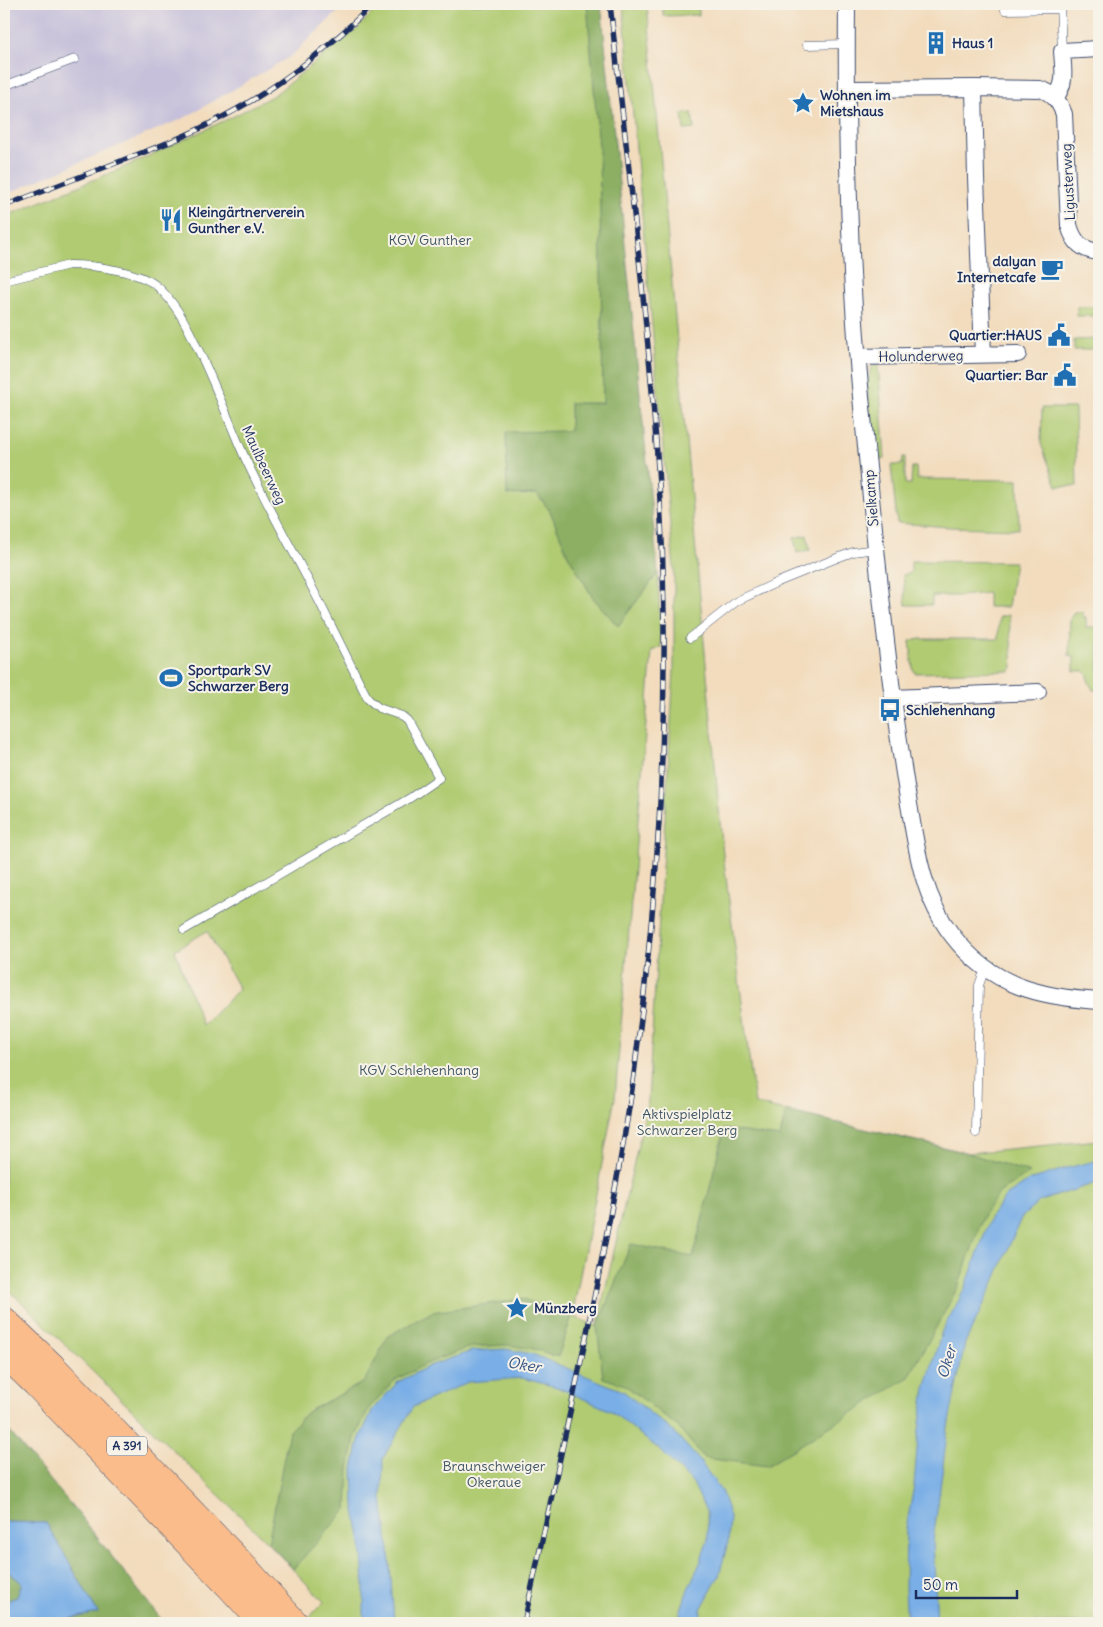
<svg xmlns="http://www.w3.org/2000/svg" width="1103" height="1627" font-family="Delius,sans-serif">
	<rect width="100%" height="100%" fill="#f7f3e8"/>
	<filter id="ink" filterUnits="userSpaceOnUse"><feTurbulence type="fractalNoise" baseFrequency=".02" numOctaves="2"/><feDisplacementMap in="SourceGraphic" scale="10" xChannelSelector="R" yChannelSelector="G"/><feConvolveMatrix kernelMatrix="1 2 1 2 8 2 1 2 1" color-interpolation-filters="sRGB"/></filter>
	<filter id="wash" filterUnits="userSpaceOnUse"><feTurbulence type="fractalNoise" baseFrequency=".0096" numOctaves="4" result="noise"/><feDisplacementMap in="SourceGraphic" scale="20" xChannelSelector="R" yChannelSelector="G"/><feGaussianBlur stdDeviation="1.12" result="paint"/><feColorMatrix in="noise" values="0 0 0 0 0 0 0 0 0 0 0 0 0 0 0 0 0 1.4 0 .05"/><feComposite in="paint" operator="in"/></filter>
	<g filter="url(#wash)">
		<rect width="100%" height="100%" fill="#f2dcbd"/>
		<polygon fill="#c6c0da" points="4,4 346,4 291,56 186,117 4,195"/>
		<g fill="#b0cb72" stroke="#667d68" fill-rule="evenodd">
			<path d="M380,4H595L652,581L658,573L661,647L652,651L615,1098L572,1316L597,1326L648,1101L674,670V569L623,4H647L723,854L755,1104L968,1153L1099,1140V1623H303L324,1602L268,1543L4,1285V217L127,166L232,117L274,95L357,29ZM207,931L239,989L203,1026L175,950Z"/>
			<polygon points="663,4 699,4 699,15 663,16"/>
			<polygon points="692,113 694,129 684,130 682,114"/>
			<polygon points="1077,307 1099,307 1099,348 1096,350 1074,350 1074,340 1097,339 1097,316 1077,316"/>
			<polygon points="878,363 885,459 873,461 867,383 871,368"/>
			<polygon points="1042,408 1075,408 1077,486 1057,486 1041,444"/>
			<polygon points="903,457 905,457 905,484 911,484 912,467 916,467 917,479 1018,480 1019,529 949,527 897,523 891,465 902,465"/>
			<polygon points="807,535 810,550 797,553 794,538"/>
			<polygon points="911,561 1015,562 1008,607 988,607 988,593 960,596 932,596 932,605 906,605 903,575 911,572"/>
			<polygon points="1074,612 1083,612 1083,617 1086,617 1086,627 1099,627 1099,690 1093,690 1088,680 1088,675 1084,671 1074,671 1074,657 1069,656 1070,619"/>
			<polygon points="1009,615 1013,667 1011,671 915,673 913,669 910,641 920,639 998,639 999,617"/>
		</g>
		<g fill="#8caf64" stroke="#546f61">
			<polygon points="587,4 601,4 658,573 618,626 593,598 568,555 550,511 537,494 507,495 506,432 570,431 570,403 603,403 599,148"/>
			<polygon points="786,1111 968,1153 1030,1173 1000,1192 984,1214 958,1287 909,1377 767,1466 704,1458 678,1427 625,1385 603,1378 597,1327 631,1244 693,1257 724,1129 780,1137"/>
			<polygon points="523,1299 572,1316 558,1357 534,1349 506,1345 471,1347 428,1363 395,1380 369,1408 355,1438 349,1469 347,1509 293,1569 268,1543 289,1431 307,1412 364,1382 388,1336 432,1312"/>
			<polygon points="4,1425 77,1512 164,1623 48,1623 98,1613 46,1523 4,1522"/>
			<polygon points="4,1573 10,1573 22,1583 17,1597 4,1602"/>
		</g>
		<g fill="#79aee6" stroke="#4a6ea2">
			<polygon points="1099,1160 1099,1182 1040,1201 1021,1218 990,1291 965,1343 948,1427 933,1541 937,1623 907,1623 905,1590 906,1529 914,1486 918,1437 925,1389 942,1331 965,1289 991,1216 1006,1196 1030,1180 1067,1168"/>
			<polygon points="506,1349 532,1354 623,1391 675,1433 699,1460 721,1490 730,1517 728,1542 719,1576 701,1609 700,1623 680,1623 680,1613 688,1589 700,1563 708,1539 707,1513 693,1483 661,1451 611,1411 557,1387 522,1378 468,1382 413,1407 383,1458 382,1498 389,1550 394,1623 364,1623 364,1584 361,1542 354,1505 353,1469 359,1440 373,1409 398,1382 429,1366 472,1351"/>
			<polygon points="4,1522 46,1523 98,1613 48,1623 4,1623 4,1602 17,1597 22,1583 10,1573 4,1573"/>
		</g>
	</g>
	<g filter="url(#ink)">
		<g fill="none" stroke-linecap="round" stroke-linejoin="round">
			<defs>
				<g id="lane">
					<polyline points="1060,4 1062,51"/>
					<polyline points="1005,10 1060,9"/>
					<polyline points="807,45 846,44"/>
					<polyline points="4,86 75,59"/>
					<path d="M4,281L69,265C93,265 142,271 159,288C175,303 187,325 196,345C213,379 226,414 241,449C264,501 293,550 319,601C335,633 351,666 368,699L379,708L402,716L407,720L439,778L410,798L184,930"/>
					<polyline points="690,638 737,601 778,582 837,558 853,552 876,549"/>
					<polyline points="976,1133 979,985 985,969"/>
				</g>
				<g id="street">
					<path d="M847,4C846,119 848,235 857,350C860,392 865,435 869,477C877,561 885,644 897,727C901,754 905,782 910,810C917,853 924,899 952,935C991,986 1039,997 1099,1001"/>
					<polyline points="974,88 976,178 983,354"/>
					<path d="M847,89L974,88L1040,89C1053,93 1059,101 1064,114L1069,225C1074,243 1082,250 1099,252"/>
					<path d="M1055,98C1067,83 1063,69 1062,51L1099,49"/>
					<polyline points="858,357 1018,354"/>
					<polyline points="893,698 1038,692"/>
				</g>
				<g id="highway">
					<polyline points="4,1321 52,1367 248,1572 294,1623"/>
					<polyline points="4,1352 36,1383 230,1586 264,1623"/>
				</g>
			</defs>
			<use href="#lane" stroke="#3b496c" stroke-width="9"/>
			<use href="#street" stroke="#3b496c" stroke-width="18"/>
			<use href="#highway" stroke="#3b496c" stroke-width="29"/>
			<use href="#lane" stroke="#fff" stroke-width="8"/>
			<use href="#street" stroke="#fff" stroke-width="16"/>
			<use href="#highway" stroke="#fabc8b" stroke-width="28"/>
			<defs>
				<g id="rail">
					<path d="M4,206C43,191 82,176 121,161C149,150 178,140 205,126C267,96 324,53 373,4"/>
					<path d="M524,1623C561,1452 601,1281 629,1108C634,1081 636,1054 640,1027C651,937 659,847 662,757C665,678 665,598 661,519C652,346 629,175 610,4"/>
				</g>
			</defs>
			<use href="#rail" stroke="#1b2f5e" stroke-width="5.5"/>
			<use href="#rail" stroke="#f7f3e8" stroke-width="4" stroke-dasharray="11" stroke-linecap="butt"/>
		</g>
	</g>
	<defs>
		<symbol id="building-bare" viewBox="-9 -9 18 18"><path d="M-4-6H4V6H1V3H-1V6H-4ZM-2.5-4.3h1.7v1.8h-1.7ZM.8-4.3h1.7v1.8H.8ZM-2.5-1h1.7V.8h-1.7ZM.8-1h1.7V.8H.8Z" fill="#1f6fb2" stroke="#f7f3e8" stroke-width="2.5" paint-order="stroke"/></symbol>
		<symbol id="sight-bare" viewBox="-9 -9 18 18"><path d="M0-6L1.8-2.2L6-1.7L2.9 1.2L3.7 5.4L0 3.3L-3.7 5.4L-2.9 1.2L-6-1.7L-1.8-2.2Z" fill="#1f6fb2" stroke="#f7f3e8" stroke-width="2.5" paint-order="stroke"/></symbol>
		<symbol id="restaurant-bare" viewBox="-9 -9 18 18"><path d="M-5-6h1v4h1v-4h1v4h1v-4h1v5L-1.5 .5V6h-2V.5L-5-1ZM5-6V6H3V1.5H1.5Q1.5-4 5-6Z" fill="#1f6fb2" stroke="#f7f3e8" stroke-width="2.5" paint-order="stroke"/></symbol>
		<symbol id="cafe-bare" viewBox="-9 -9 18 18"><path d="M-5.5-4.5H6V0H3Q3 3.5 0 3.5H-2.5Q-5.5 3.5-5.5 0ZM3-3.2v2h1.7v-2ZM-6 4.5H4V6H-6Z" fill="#1f6fb2" stroke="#f7f3e8" stroke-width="2.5" paint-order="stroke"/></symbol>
		<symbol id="civic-bare" viewBox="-9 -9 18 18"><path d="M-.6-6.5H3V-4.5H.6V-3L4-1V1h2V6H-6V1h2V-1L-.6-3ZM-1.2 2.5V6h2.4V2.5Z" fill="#1f6fb2" stroke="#f7f3e8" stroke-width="2.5" paint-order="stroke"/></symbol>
		<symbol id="stadium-bare" viewBox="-9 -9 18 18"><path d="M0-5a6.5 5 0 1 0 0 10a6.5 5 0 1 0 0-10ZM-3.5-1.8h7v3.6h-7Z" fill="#1f6fb2" stroke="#f7f3e8" stroke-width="2.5" paint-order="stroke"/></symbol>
		<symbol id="bus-bare" viewBox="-9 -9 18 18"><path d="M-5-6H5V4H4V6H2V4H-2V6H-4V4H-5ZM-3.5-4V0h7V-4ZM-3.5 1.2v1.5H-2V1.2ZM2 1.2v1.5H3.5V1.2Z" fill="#1f6fb2" stroke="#f7f3e8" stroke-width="2.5" paint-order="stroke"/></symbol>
	</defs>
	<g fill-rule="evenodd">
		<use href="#building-bare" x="920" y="27" width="32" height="32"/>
		<use href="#sight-bare" x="787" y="87" width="32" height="32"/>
		<use href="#restaurant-bare" x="155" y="204" width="32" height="32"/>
		<use href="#cafe-bare" x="1036" y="253" width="32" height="32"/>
		<use href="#civic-bare" x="1043" y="319" width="32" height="32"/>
		<use href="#civic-bare" x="1049" y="359" width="32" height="32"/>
		<use href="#stadium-bare" x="155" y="662" width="32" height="32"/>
		<use href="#bus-bare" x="874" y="694" width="32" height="32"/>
		<use href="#sight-bare" x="501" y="1292" width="32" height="32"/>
	</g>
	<g text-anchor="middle" stroke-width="4" stroke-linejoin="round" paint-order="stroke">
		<rect fill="#f7f3e8" stroke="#5d6a87" stroke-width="1" x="107" y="1436.5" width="40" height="19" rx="4"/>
		<g font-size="12" font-weight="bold" fill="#1b2f5e">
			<text x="127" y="1450">A 391</text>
		</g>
		<g font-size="14" font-weight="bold" fill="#1b2f5e" stroke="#f7f3e8" text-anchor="start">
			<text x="952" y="48">Haus 1</text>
			<text x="820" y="100">Wohnen im<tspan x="820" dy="16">Mietshaus</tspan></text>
			<text x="188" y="217">Kleingärtnerverein<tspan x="188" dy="16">Gunther e.V.</tspan></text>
			<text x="1036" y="266" text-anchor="end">dalyan<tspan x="1036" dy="16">Internetcafe</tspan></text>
			<text x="1042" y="340" text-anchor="end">Quartier:HAUS</text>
			<text x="1048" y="380" text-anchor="end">Quartier: Bar</text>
			<text x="188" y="675">Sportpark SV<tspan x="188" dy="16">Schwarzer Berg</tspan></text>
			<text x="906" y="715">Schlehenhang</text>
			<text x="534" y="1313">Münzberg</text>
		</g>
		<g font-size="14" fill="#1b2f5e" stroke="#f7f3e8">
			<text transform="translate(1068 182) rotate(-93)" y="5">Ligusterweg</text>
			<text transform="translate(921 356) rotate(-1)" y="5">Holunderweg</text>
			<text transform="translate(264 465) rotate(65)" y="5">Maulbeerweg</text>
			<text transform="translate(871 498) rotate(-95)" y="5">Sielkamp</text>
		</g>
		<g font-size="14" fill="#405663" stroke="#f7f3e8">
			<text x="430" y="245">KGV Gunther</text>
			<text x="419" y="1075">KGV Schlehenhang</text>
			<text x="687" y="1119">Aktivspielplatz<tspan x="687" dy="16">Schwarzer Berg</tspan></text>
			<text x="494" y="1471">Braunschweiger<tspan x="494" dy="16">Okeraue</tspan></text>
		</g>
		<g font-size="15" font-style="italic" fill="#375587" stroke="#f7f3e8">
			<text transform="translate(947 1362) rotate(-73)" y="5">Oker</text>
			<text transform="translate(524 1365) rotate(9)" y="5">Oker</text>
		</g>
	</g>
	<rect width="1103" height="1627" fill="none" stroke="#f7f3e8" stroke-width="20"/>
	<path d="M916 1590v8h101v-8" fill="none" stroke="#1b2f5e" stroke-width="2.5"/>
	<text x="923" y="1590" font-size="15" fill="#1b2f5e" stroke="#f7f3e8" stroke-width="4" paint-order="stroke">50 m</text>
</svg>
